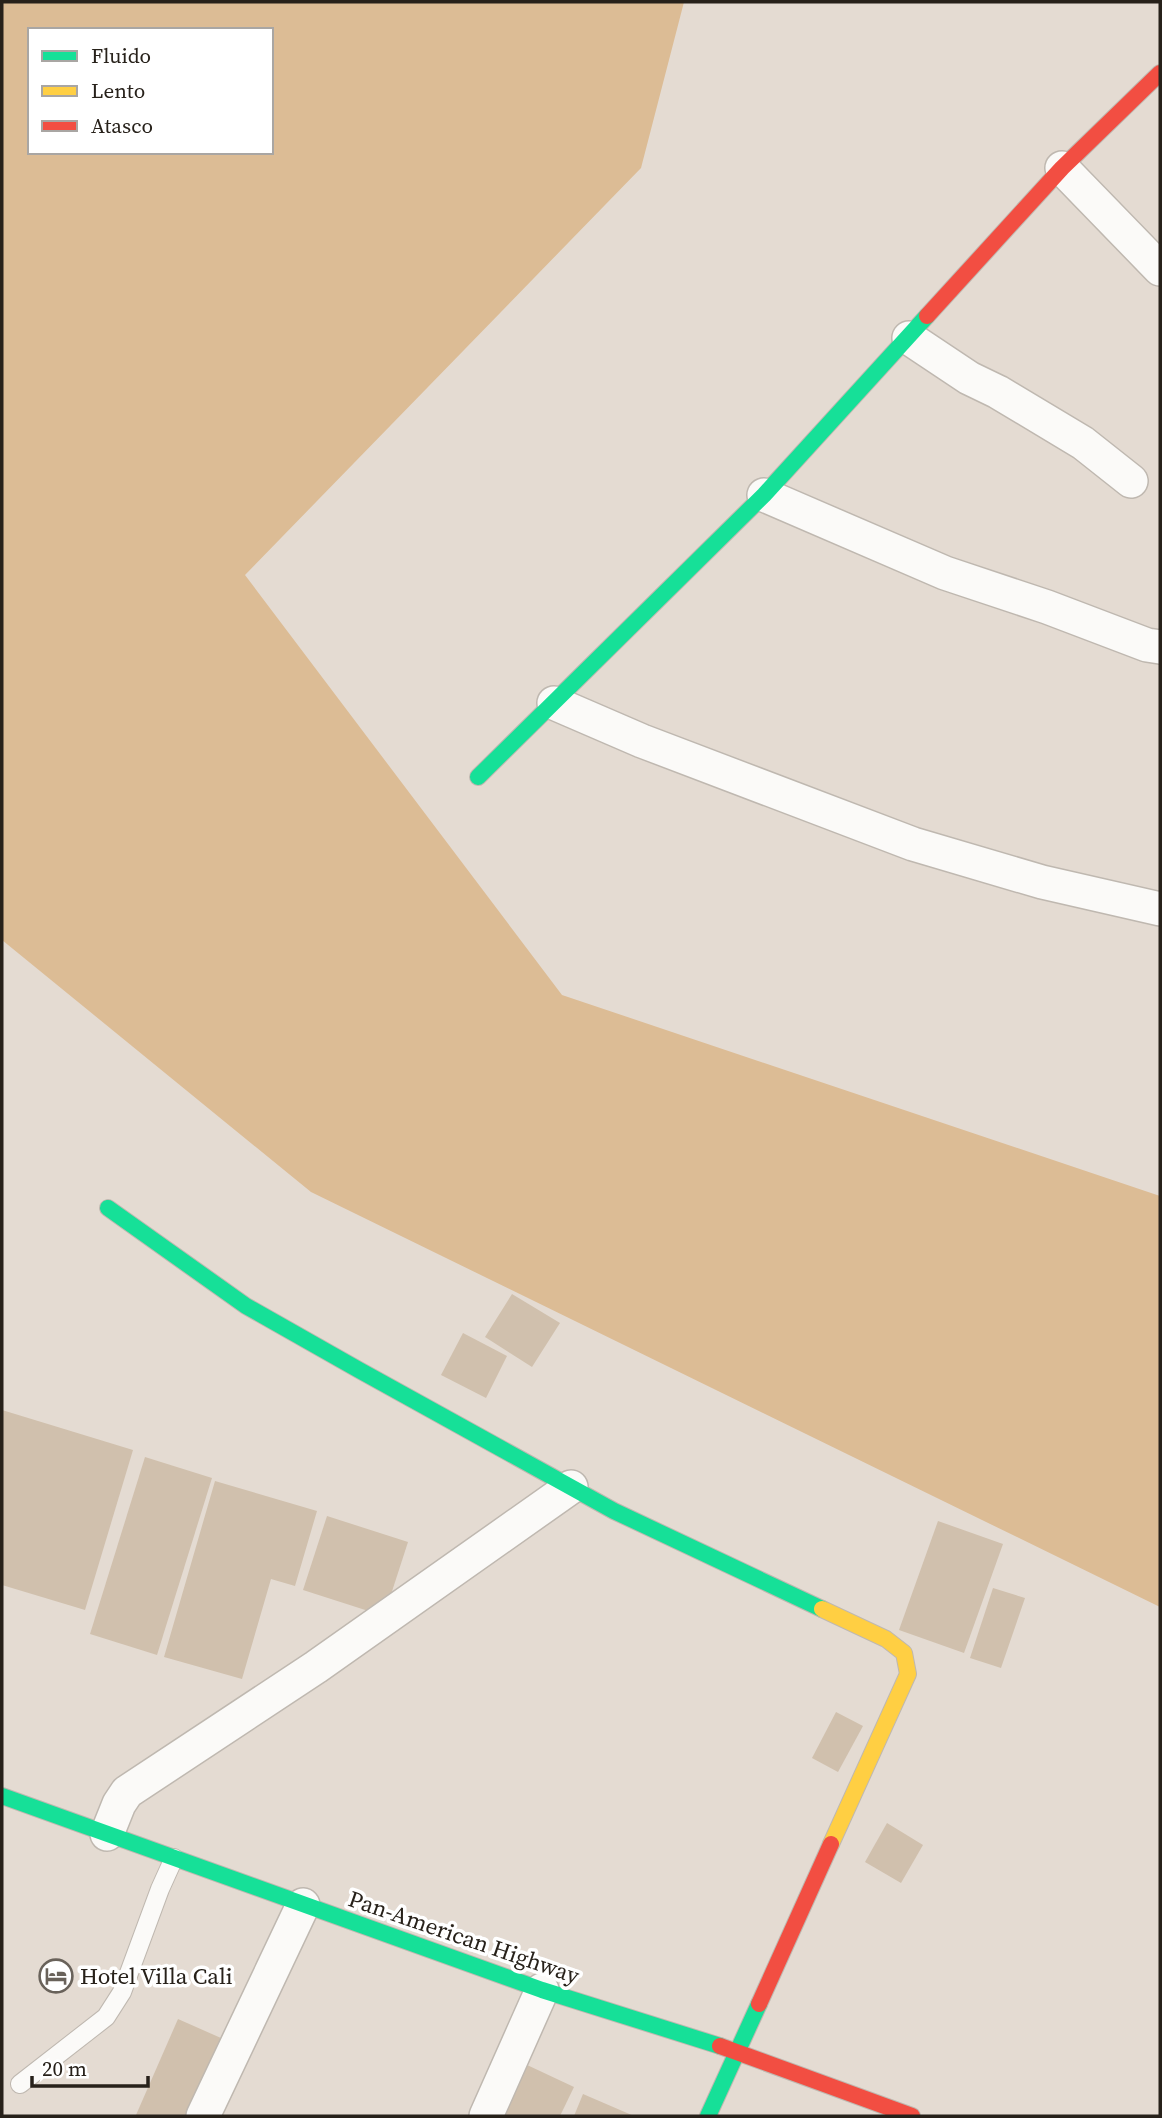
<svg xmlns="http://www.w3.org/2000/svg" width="1162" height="2118" font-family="'Source Serif 4',serif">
	<rect width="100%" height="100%" fill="#e4dbd2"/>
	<path fill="#dcbc95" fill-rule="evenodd" d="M2,2H684L641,168L245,575L562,995L1160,1196V1607L311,1192L2,940ZM30,30H271V152H30Z"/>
	<g fill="#d0c0ad">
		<polygon points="512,1294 560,1323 532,1367 485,1337"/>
		<polygon points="463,1333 507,1356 486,1398 441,1375"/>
		<polygon points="2,1410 133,1450 85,1610 2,1585"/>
		<polygon points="145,1457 212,1478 157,1655 90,1634"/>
		<polygon points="215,1481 317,1511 295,1586 271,1579 242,1679 164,1657"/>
		<polygon points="327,1516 408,1542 384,1616 303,1590"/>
		<polygon points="938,1521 1003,1544 964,1653 899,1630"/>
		<polygon points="993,1588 1025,1598 1001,1668 970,1658"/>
		<polygon points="836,1712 863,1726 838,1772 812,1758"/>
		<polygon points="887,1823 923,1845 901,1883 865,1862"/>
		<polygon points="178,2019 230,2042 197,2116 140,2116 136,2115"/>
		<polygon points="525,2064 574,2087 560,2116 501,2116"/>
		<polygon points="583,2094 634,2116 574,2116"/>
	</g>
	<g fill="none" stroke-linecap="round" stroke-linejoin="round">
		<defs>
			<polyline id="lane" points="20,2084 106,2017 122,1992 160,1889 174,1858"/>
			<g id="street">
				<polyline points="1062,168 1160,269"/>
				<polyline points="909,338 969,378 998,392 1083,443 1131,481"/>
				<polyline points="764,495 945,573 1047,607 1147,645 1160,647"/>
				<polyline points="554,703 642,741 913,844 1042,882 1160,909"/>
				<polyline points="107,1834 119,1804 127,1792 316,1667 571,1487"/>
				<polyline points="203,2116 303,1905"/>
				<polyline points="486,2116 542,1990"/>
			</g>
			<g id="fast">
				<polyline points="478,777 764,495 927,316"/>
				<polyline points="108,1208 246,1306 359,1370 614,1511 822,1609"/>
				<polyline points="2,1796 542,1990 720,2046"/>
				<polyline points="708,2116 759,2004"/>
			</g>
			<polyline id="slow" points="822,1609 886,1639 904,1653 908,1674 831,1844"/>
			<g id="jam">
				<polyline points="927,316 1062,168 1160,73"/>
				<polyline points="759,2004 831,1844"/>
				<polyline points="720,2046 912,2116"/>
			</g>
		</defs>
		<use href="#lane" stroke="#bfb8b0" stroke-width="20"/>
		<use href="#street" stroke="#bfb8b0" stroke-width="36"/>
		<use href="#fast" stroke="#bfb8b0" stroke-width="18"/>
		<use href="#slow" stroke="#bfb8b0" stroke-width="18"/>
		<use href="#jam" stroke="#bfb8b0" stroke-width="18"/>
		<use href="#lane" stroke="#fbfaf8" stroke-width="18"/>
		<use href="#street" stroke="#fbfaf8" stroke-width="33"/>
		<use href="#fast" stroke="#16e098" stroke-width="16"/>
		<use href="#slow" stroke="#ffcf43" stroke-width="16"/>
		<use href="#jam" stroke="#f24e42" stroke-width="16"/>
	</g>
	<defs>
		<symbol id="hotel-ring" viewBox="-11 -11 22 22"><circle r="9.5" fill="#fff" stroke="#69625a" stroke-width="1.5"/><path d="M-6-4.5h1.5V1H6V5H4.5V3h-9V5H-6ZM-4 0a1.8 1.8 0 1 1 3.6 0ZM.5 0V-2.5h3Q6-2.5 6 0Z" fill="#69625a"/></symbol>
	</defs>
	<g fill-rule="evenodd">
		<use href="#hotel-ring" x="37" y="1957" width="38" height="38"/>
	</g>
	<g text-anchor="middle" stroke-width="7" stroke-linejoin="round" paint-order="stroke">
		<g font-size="23" fill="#27211a" stroke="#fff">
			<text transform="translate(464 1937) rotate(19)" y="8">Pan-American Highway</text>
		</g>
		<g font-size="23" fill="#27211a" stroke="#fff" text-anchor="start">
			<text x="80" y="1984">Hotel Villa Cali</text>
		</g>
	</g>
	<rect width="1162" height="2118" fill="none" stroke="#27211a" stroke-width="7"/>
	<rect x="28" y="28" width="245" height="126" fill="#ffffff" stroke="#a9a6a3" stroke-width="2"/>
	<rect x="42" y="51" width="35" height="10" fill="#16e098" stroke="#a9a6a3" stroke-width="2"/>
	<text x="91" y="63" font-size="21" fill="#27211a">Fluido</text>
	<rect x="42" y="86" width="35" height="10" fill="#ffcf43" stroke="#a9a6a3" stroke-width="2"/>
	<text x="91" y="98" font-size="21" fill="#27211a">Lento</text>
	<rect x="42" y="121" width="35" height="10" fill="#f24e42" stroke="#a9a6a3" stroke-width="2"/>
	<text x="91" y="133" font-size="21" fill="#27211a">Atasco</text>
	<path d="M32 2076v10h116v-10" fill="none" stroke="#27211a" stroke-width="3.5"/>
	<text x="42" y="2076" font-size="21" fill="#27211a" stroke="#ffffff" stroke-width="5" paint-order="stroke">20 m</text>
</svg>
